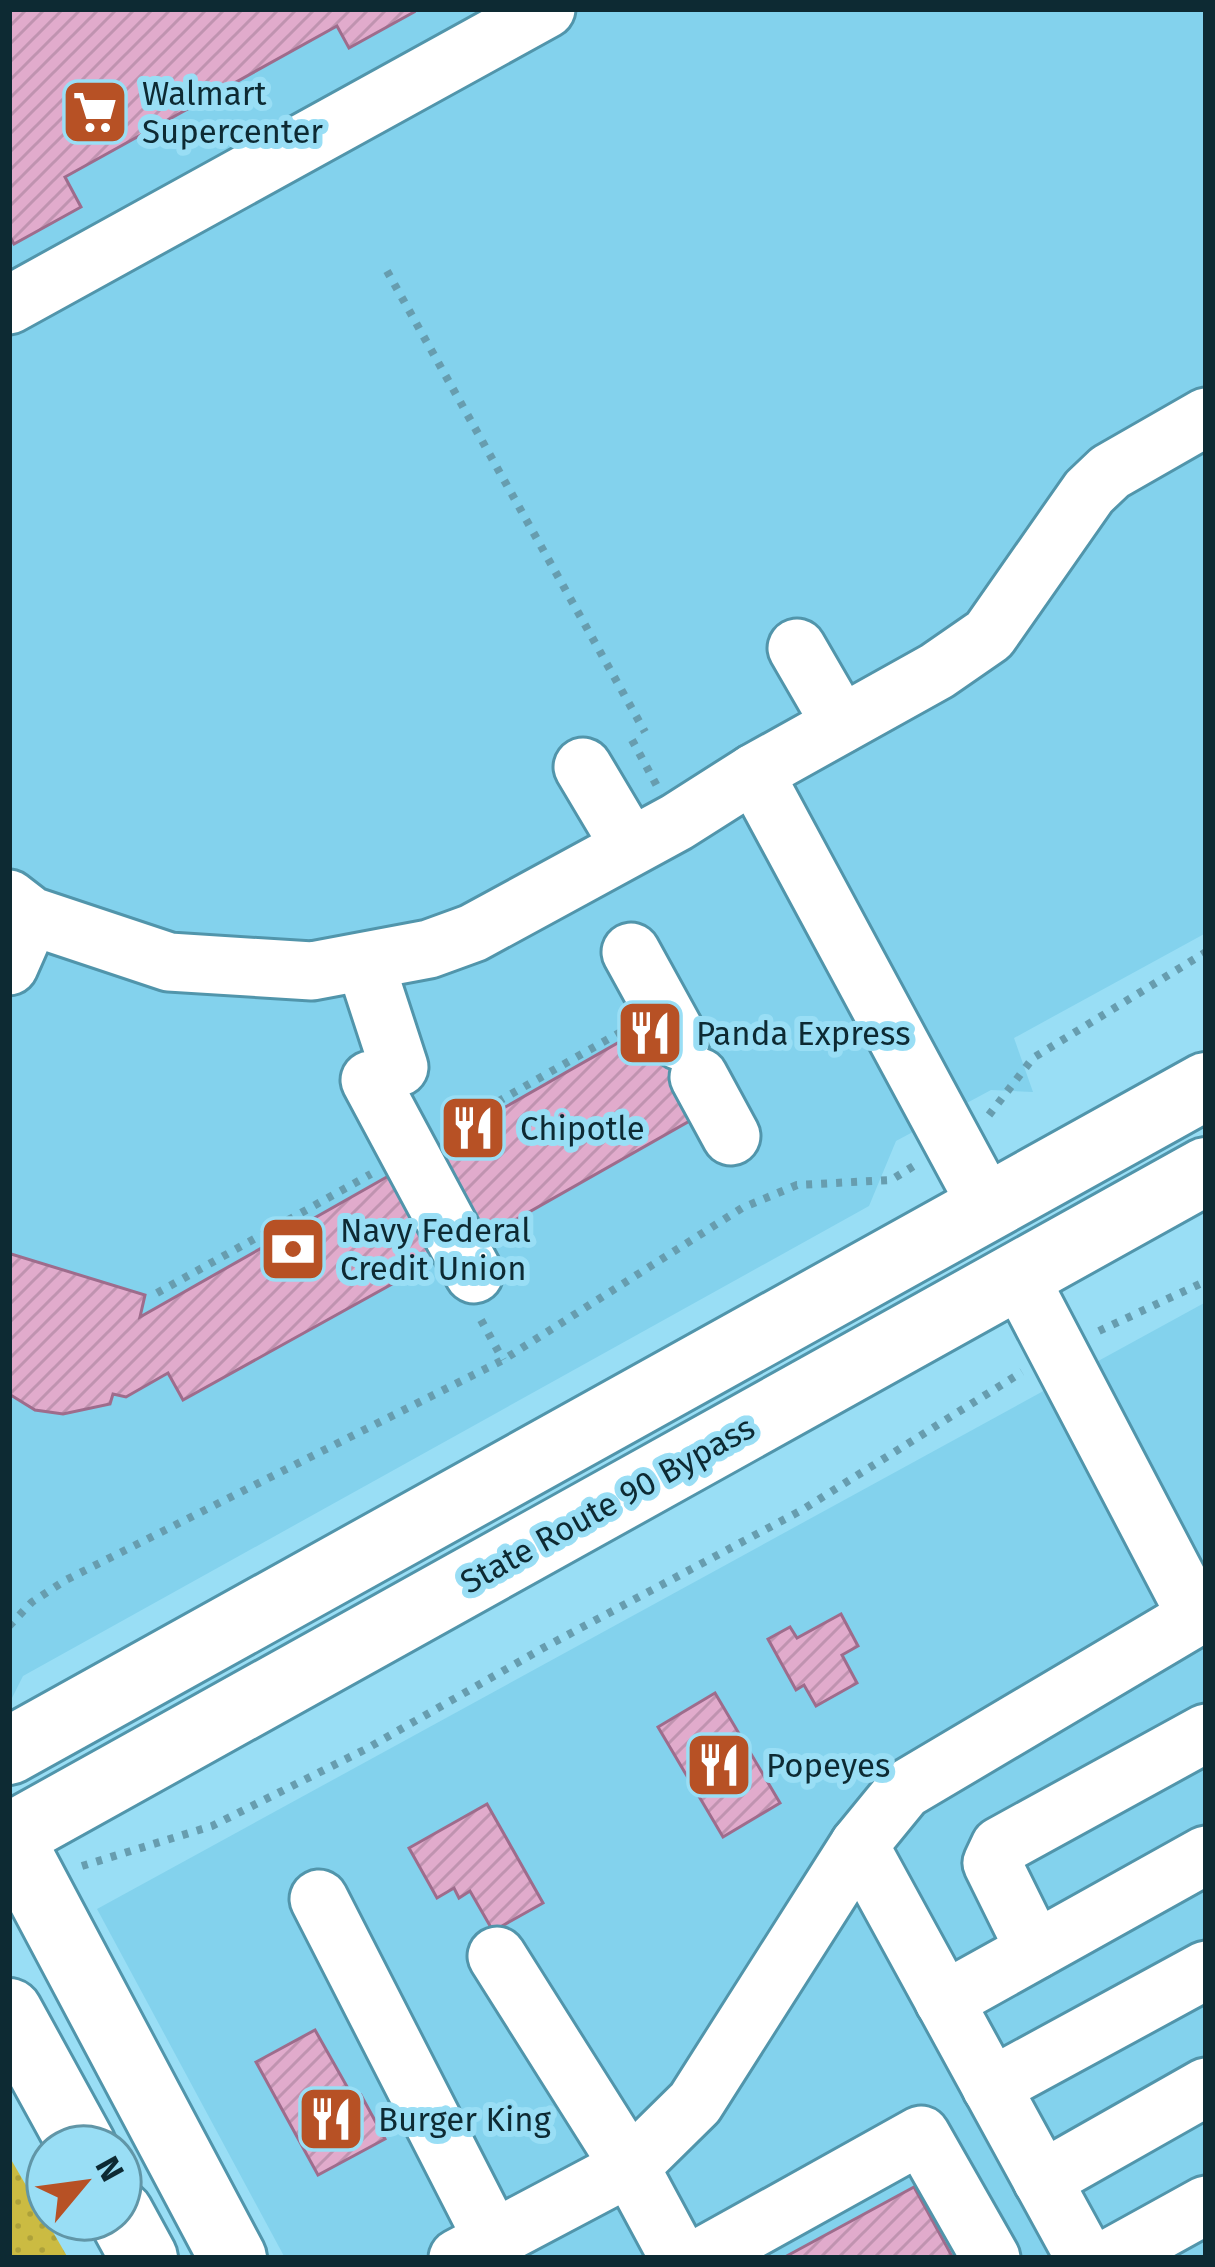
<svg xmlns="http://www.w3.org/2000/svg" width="1215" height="2267" font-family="'Fira Sans',sans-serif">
	<defs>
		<pattern id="green-dots" width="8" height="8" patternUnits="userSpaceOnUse" patternTransform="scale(3)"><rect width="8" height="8" fill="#cbbb42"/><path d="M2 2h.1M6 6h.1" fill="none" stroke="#ada13a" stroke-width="1.8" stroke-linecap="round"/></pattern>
		<pattern id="building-hatch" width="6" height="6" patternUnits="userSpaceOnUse" patternTransform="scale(3)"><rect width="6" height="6" fill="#e1abcc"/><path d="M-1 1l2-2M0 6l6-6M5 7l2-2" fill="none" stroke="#c093b0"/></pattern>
	</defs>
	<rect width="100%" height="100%" fill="#99def5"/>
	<g fill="#83d2ed">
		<polygon points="9,9 1206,9 1206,933 1014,1038 1033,1092 991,1090 896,1141 869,1206 23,1676 9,1704"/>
		<polygon points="1206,1302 1206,2258 285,2258 97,1909"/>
	</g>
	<polygon fill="url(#green-dots)" points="9,2156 68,2258 9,2258"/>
	<g fill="url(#building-hatch)" stroke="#9e6c8c" stroke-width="3">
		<polygon points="9,9 412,9 414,12 349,48 337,26 65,177 81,207 14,244 9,235"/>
		<polygon points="658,1020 700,1115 501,1228 497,1222 477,1234 436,1163 459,1151 451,1138"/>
		<polygon points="392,1174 439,1258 183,1400 168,1373 126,1397 113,1394 110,1404 63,1414 35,1410 9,1394 9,1250 11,1254 145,1295 140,1317"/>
		<polygon points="841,1614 858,1646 842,1655 857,1683 816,1706 804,1685 796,1690 768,1639 790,1627 797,1638"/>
		<polygon points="715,1693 780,1803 723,1837 658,1727"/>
		<polygon points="487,1804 543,1903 493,1931 470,1891 459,1898 454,1888 437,1898 409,1848"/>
		<polygon points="315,2030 354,2099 361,2095 385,2139 318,2175 256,2062"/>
		<polygon points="914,2187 953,2258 783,2258"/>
	</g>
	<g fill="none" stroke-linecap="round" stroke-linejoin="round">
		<defs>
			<g id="minor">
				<polyline points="9,305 546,9"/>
				<polyline points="797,648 841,724"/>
				<polyline points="583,767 630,846"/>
				<polyline points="754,773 987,1205"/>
				<polyline points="9,899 31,916 169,962 312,971 429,949 473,933 677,822 754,773 937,671 989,635 1089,492 1110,472 1206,417"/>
				<polyline points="631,952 680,1041"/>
				<polyline points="365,963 399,1067"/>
				<polyline points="9,966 31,916"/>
				<polyline points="699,1077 731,1136"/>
				<polyline points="370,1080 474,1274"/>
				<polyline points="1018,1275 1196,1615"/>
				<polyline points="859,1845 1085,2258"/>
				<polyline points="319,1899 493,2239"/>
				<polyline points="1035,1950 992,1863 1000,1846 1206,1733"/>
				<polyline points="497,1956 630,2167 679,2258"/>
				<polyline points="944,2001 1206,1855"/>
				<polyline points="991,2087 1206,1970"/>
				<polyline points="1042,2180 1206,2087"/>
				<polyline points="458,2258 630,2167 695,2103 859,1845 904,1790 1206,1611"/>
				<polyline points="700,2258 921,2135 991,2258"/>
				<polyline points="1110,2258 1206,2205"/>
			</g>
			<g id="major">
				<polyline points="9,1836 233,2258"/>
				<polyline points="9,2012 83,2147"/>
				<polyline points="120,2214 144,2258"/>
			</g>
			<g id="highway">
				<polyline points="9,1751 1206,1086"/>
				<polyline points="9,1837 1206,1171"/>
			</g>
		</defs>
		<use href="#minor" stroke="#5195ab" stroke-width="63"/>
		<use href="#major" stroke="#5195ab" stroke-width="72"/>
		<use href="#highway" stroke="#5195ab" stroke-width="72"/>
		<g stroke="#679daf" stroke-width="8" stroke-dasharray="6 9" stroke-linecap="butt">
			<polyline points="387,271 645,732"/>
			<polyline points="632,740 657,786"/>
			<polyline points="989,1115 1033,1058 1206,952"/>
			<polyline points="446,1131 626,1029"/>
			<polyline points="157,1293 371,1174"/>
			<polyline points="481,1320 503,1360"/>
			<polyline points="1099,1331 1206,1281"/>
			<polyline points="9,1626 32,1602 66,1580 503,1360 742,1208 797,1185 891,1180 917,1164"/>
			<polyline points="82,1866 212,1826 366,1749 545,1647 802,1510 1022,1372"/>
		</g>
		<use href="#minor" stroke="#fff" stroke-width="57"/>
		<use href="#major" stroke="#fff" stroke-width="66"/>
		<use href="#highway" stroke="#fff" stroke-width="66"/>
	</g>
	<defs>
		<symbol id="supermarket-square" viewBox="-11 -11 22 22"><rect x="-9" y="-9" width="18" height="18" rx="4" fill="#b75125" stroke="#99def5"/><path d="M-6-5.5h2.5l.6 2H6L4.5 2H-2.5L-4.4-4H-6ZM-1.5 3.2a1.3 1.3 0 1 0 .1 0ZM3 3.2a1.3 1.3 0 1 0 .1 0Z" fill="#fff"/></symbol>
		<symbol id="restaurant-square" viewBox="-11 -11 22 22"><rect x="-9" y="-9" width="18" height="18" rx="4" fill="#b75125" stroke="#99def5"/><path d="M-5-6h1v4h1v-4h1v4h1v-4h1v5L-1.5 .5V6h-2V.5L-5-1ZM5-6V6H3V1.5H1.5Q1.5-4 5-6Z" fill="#fff"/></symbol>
		<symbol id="bank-square" viewBox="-11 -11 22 22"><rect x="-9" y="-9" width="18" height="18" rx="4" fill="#b75125" stroke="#99def5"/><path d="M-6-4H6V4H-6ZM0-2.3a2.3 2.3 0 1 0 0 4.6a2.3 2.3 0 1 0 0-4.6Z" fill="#fff"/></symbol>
	</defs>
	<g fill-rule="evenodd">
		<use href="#supermarket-square" x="57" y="74" width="76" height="76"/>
		<use href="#restaurant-square" x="612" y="995" width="76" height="76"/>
		<use href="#restaurant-square" x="435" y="1090" width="76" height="76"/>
		<use href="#bank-square" x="255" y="1211" width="76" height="76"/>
		<use href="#restaurant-square" x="681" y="1727" width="76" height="76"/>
		<use href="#restaurant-square" x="293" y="2081" width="76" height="76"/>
	</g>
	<g text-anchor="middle" stroke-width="12" stroke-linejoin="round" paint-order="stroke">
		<g font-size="33" fill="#0d2a33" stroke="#99def5" text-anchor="start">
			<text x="142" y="105">Walmart<tspan x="142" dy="38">Supercenter</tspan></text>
			<text x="696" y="1045">Panda Express</text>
			<text x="520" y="1140">Chipotle</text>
			<text x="340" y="1242">Navy Federal<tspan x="340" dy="38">Credit Union</tspan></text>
			<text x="766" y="1777">Popeyes</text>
			<text x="378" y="2131">Burger King</text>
		</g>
		<g font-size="33" fill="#0d2a33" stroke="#99def5">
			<text transform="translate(607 1504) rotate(-29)" y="12">State Route 90 Bypass</text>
		</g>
	</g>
	<rect width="1215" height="2267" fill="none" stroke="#0d2a33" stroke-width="24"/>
	<g transform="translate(84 2183) rotate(61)"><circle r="57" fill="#99def5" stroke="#6196a7" stroke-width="3"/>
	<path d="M0-9L21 45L0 30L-21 45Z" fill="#b75125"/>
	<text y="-18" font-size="33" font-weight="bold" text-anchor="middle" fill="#0d2a33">N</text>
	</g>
</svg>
